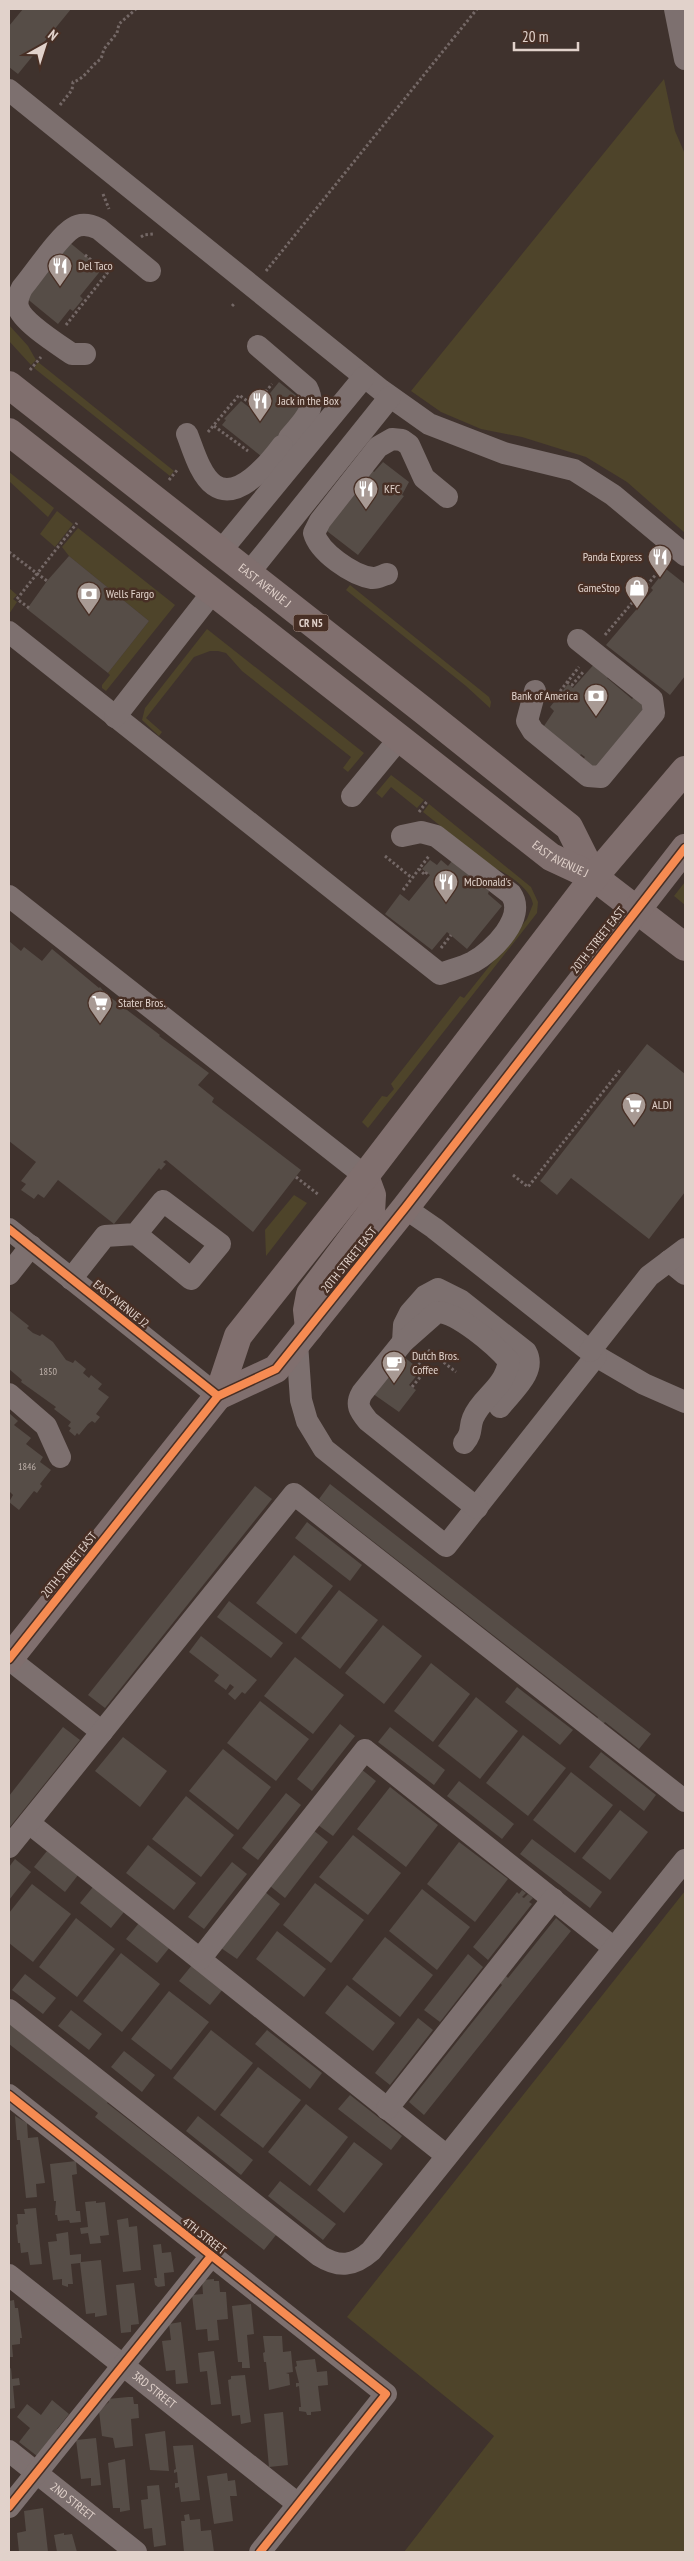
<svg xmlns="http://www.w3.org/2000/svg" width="694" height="2561" font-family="'PT Sans Narrow',sans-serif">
	<rect width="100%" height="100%" fill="#3f322d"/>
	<g fill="#4e442a">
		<polygon points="664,79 675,131 685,154 685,533 627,482 586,457 522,437 481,429 441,412 411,391"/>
		<polygon points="9,325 28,346 36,360 31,365 9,341"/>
		<polygon points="38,362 174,471 170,476 34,368"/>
		<polygon points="9,472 54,508 48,517 9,481"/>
		<polygon points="57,511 73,524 55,547 40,534"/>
		<polygon points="78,528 175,605 106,691 102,688 102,685 110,675 108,673 149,621 69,556 62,547"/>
		<polygon points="350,585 489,697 491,702 490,708 466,686 346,590"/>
		<polygon points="9,588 17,595 13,599 17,602 9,614"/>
		<polygon points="207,629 364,753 348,772 343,768 351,757 242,671 226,653 218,651 210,651 194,657 146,718 162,732 159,736 142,720 145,708"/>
		<polygon points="391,775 424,800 417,808 391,787 382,798 376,793"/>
		<path d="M429,804L531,887L538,902L537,913L368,1128L362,1122L382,1096L387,1097L394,1089L391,1084L460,996L464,998L527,919L533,904C531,889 506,872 492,867L423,812Z"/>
		<polygon points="685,882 685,905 674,896"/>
		<polygon points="294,1195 307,1203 266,1256 265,1230"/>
		<polygon points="685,1891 685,2552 404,2552 494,2436 347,2317"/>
	</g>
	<g fill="#564d47">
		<polygon points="23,9 71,9 18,74 9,67 9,26"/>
		<polygon points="69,242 102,269 80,296 83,299 73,311 70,309 58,324 25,297"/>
		<polygon points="279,382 309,406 266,460 222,425 226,420 224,419 241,401 255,412"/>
		<polygon points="383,462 409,482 402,495 404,496 358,555 323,528 372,470 374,472"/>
		<polygon points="69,556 149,621 108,673 27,609 47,581"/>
		<polygon points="666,569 685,584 685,676 670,695 606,645 653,590 651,588"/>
		<polygon points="597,661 612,672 607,678 632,699 634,697 646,707 597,773 582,761 585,757 581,754 578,758 542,729 554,711 550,707 568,684 573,688"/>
		<polygon points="430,860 437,865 441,860 448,866 452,861 489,891 488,894 502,906 467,949 447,932 432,950 385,914 400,894 409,901 430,875 422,869"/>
		<polygon points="9,941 21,951 24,947 42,961 52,949 99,988 100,987 106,994 160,1035 159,1036 209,1073 198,1085 214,1098 212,1102 301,1170 253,1232 166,1160 163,1162 166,1164 161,1170 159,1168 114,1224 58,1180 44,1198 38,1194 34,1199 21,1190 26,1184 21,1181 36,1162 9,1141"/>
		<polygon points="647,1044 685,1074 685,1192 649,1239 571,1178 557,1195 540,1181"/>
		<polygon points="9,1310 29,1326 27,1328 33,1333 40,1336 42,1334 53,1342 66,1360 73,1363 75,1360 86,1369 83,1373 89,1378 91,1375 102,1384 98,1389 109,1397 96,1414 100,1417 95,1423 92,1421 88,1424 79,1435 77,1433 75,1436 69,1431 71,1428 68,1426 71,1422 54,1409 56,1407 21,1382 22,1380 9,1369"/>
		<polygon points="404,1357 414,1365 412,1369 418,1374 409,1385 416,1390 399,1412 369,1391"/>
		<polygon points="9,1413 18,1421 14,1425 31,1438 26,1444 43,1457 40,1462 51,1470 40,1484 42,1486 37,1493 34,1491 19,1510 9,1502 13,1495 9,1491"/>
		<polygon points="330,1484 651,1734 639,1749 605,1722 603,1724 597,1719 598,1717 319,1499"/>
		<polygon points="255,1486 272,1499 105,1708 88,1695"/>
		<polygon points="307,1522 362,1565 350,1581 295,1538"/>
		<polygon points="294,1555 333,1586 296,1634 256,1603"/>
		<polygon points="339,1590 378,1620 340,1669 301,1638"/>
		<polygon points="229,1601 283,1643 271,1658 217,1617"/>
		<polygon points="383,1625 422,1656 384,1704 345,1673"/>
		<polygon points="201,1636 257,1680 245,1694 242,1692 235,1700 228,1694 234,1687 230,1684 226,1690 214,1681 219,1675 189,1652"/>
		<polygon points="295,1657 344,1695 313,1734 264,1696"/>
		<polygon points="431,1663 470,1694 433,1742 394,1711"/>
		<polygon points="517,1687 573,1730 560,1745 505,1702"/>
		<polygon points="476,1697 518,1731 480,1779 438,1746"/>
		<polygon points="260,1701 309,1739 276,1781 227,1743"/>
		<polygon points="340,1724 355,1736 312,1791 297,1779"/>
		<polygon points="63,1727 80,1740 9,1828 9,1796"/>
		<polygon points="390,1727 445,1770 434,1785 378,1742"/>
		<polygon points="523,1735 566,1768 528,1816 486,1783"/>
		<polygon points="123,1737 167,1771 140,1807 95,1771"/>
		<polygon points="223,1749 271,1787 238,1830 189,1791"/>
		<polygon points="601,1752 656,1795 644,1811 589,1767"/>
		<polygon points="361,1769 376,1781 333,1836 318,1825"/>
		<polygon points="571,1772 613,1805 575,1853 533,1820"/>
		<polygon points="459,1781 514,1824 502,1839 447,1796"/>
		<polygon points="390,1787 438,1825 406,1867 357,1829"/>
		<polygon points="286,1793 301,1805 258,1860 242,1848"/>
		<polygon points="186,1796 234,1835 201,1877 152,1839"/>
		<polygon points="620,1810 648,1832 610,1880 582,1858"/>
		<polygon points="313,1830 328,1842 285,1898 270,1886"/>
		<polygon points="353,1835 401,1873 368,1915 319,1877"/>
		<polygon points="532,1839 602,1892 590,1908 520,1854"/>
		<polygon points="459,1842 508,1879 475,1922 427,1884"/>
		<polygon points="148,1845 196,1883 174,1910 126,1873"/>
		<polygon points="47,1851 78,1875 65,1892 34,1867"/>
		<polygon points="15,1859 31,1872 9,1900 9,1867"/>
		<polygon points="232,1862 247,1874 204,1929 188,1917"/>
		<polygon points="315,1883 364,1920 331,1963 283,1925"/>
		<polygon points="32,1884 71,1914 33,1962 9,1943 9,1913"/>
		<polygon points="93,1887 124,1912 111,1928 80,1903"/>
		<polygon points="422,1889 470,1927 437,1970 389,1931"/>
		<polygon points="522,1890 526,1893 522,1897 524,1898 528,1894 533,1898 529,1902 532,1904 488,1960 473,1947 517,1892 519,1894"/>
		<polygon points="265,1892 280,1904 237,1959 221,1948"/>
		<polygon points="76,1918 115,1949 77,1997 39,1967"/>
		<polygon points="556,1918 571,1931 424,2115 409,2102 502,1985 500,1983 506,1976 508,1978"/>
		<polygon points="139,1923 170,1947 157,1963 126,1939"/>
		<polygon points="277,1931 326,1969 304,1997 256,1959"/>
		<polygon points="385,1937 433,1975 400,2017 352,1979"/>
		<polygon points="121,1953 160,1984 122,2032 83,2001"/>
		<polygon points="468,1954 483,1967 440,2022 424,2010"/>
		<polygon points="192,1965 223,1989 210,2005 179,1981"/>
		<polygon points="25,1974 56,1998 43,2014 12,1990"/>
		<polygon points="347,1985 395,2023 373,2051 325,2013"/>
		<polygon points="169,1991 209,2022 171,2070 131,2039"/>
		<polygon points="71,2010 102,2034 89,2050 58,2026"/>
		<polygon points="418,2018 433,2030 390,2085 375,2073"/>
		<polygon points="9,2019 111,2098 107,2103 276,2235 264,2250 95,2117 98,2113 9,2044"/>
		<polygon points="211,2030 253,2063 215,2111 173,2078"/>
		<polygon points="267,2030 322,2073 310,2089 255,2044"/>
		<polygon points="124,2051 155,2075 142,2092 111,2067"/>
		<polygon points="258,2067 301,2100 263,2148 220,2115"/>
		<polygon points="350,2095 402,2136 391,2150 338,2109"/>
		<polygon points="306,2104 348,2137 310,2186 268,2152"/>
		<polygon points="15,2116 27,2123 28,2138 38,2137 45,2183 36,2184 37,2197 26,2198 20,2140 17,2140"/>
		<polygon points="198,2116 253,2160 241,2175 186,2131"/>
		<polygon points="354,2142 383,2164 344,2213 317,2190"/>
		<polygon points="76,2161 77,2174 72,2175 76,2211 80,2211 81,2222 70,2223 69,2220 58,2221 57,2215 55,2215 56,2201 54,2201 50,2164"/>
		<polygon points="280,2181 336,2224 323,2240 268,2196"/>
		<polygon points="96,2201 96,2203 105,2202 109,2235 100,2236 101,2243 90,2244 88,2233 81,2234 80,2228 88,2227 85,2202"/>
		<polygon points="36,2208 42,2264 30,2265 28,2252 21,2253 20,2243 18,2243 16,2225 18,2224 17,2214 25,2214 24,2209"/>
		<polygon points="128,2218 129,2227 137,2226 141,2270 123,2272 117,2220"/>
		<polygon points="68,2232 70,2255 81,2254 81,2262 101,2260 107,2315 95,2317 95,2313 86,2314 80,2263 71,2264 73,2284 68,2284 68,2287 62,2285 62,2279 53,2280 48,2242 57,2241 56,2234"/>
		<polygon points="161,2244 162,2253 171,2252 174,2272 164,2273 165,2286 158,2287 155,2285 154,2278 157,2278 153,2245"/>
		<polygon points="214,2279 214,2281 219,2281 220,2292 226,2292 228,2319 217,2320 219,2340 208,2341 207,2329 196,2330 192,2295 203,2294 202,2280"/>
		<polygon points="134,2283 139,2324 131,2325 131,2332 121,2333 116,2285"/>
		<polygon points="14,2300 15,2308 18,2308 22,2338 20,2338 20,2344 12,2345 13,2357 9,2357 9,2301"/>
		<polygon points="251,2304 254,2334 247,2335 250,2368 242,2368 242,2362 238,2362 232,2306"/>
		<polygon points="181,2322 188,2383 176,2384 175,2370 166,2371 162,2341 171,2340 169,2324"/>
		<polygon points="263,2336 282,2336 283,2352 291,2351 293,2372 286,2373 289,2374 290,2385 269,2390 266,2362 264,2362 263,2353 265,2352"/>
		<polygon points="214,2351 221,2404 211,2405 207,2371 200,2372 198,2353"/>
		<polygon points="315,2359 317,2372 327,2371 328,2385 318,2386 321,2411 311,2412 311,2415 307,2415 306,2412 299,2411 299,2407 301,2407 299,2386 296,2387 296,2383 299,2383 295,2367 297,2366 296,2361"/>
		<polygon points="11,2368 12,2379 19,2378 20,2385 13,2386 15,2408 9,2409 9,2369"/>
		<polygon points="245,2375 251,2422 241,2424 240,2415 232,2416 228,2380 231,2379 231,2376"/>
		<polygon points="128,2397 133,2397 134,2404 138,2404 139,2418 131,2419 133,2446 115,2448 113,2438 102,2436 99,2411 109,2402 108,2399"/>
		<polygon points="52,2400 69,2414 57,2429 59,2431 37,2456 19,2442 30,2428 17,2417 27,2404 41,2415"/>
		<polygon points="283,2412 288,2465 269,2467 264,2414"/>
		<polygon points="165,2431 169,2471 150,2470 145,2434"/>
		<polygon points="96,2438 101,2485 91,2486 91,2478 81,2479 76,2440"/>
		<polygon points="193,2445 200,2500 181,2502 179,2487 175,2488 175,2483 178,2483 177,2472 174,2473 174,2470 176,2469 173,2446"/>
		<polygon points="125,2459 130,2510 120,2512 120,2508 113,2508 108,2463"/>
		<polygon points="227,2473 228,2481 235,2480 237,2496 230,2496 233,2521 214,2524 207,2476"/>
		<polygon points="159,2485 166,2545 154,2547 152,2528 144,2529 141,2500 148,2499 147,2486"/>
		<polygon points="43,2508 48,2552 19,2552 17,2533 26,2531 24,2511"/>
		<polygon points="189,2514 190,2520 200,2519 201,2531 211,2530 214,2552 184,2552 181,2521 185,2521 184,2515"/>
		<polygon points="64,2533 64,2535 72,2534 77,2552 57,2552 54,2535"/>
	</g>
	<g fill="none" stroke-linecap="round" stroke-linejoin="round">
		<g stroke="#746866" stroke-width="3" stroke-dasharray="2.5 2.5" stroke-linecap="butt">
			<path d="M60,105L72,90L73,82C85,79 90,66 101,59L104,49L117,33L119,24L136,9"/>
			<polyline points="103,194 109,209"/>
			<polyline points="141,237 144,235 154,234"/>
			<polyline points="85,255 108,273"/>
			<polyline points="266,271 477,9"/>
			<polyline points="232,306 234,304"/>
			<polyline points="66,325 112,267"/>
			<polyline points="30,370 41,357"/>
			<polyline points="214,426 248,451"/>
			<polyline points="208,432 239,395 254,406 272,384"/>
			<polyline points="169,480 178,469"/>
			<polyline points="9,552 47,581"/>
			<polyline points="29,608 17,599 77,523"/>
			<polyline points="605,635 663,566"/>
			<polyline points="567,682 572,685 584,671"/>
			<polyline points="557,695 579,667"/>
			<polyline points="419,812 428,800"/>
			<polyline points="385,856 412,878"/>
			<polyline points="427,872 425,875 419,869 429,856"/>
			<polyline points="403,890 419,869"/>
			<polyline points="441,948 451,935"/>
			<polyline points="513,1175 528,1187 621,1069"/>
			<polyline points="296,1177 319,1195"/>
			<polyline points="428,1350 456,1372"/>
			<polyline points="412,1387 426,1370 417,1362"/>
		</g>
		<g stroke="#7d706f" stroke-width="22">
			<polyline points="675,9 685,59"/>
			<polyline points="9,90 381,390 429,424 504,453 574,470 613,495 685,555"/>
			<path d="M258,346L307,388C318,410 303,421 289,438"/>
			<path d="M85,354H72C59,345 22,322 18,307C16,300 19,294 22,288C34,274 59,236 73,228C81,223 91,225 99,229L150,271"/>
			<path d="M187,434C193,449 200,475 214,485C238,502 270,462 282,446"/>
			<polyline points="220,552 364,377"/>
			<polyline points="248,574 390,397"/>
			<path d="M387,574C383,575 376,579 372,578C352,575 319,552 314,533L320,521L378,447L392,439L402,440L409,445L424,478L447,497"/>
			<path d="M9,632L440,974C451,970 463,967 473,962C493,951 527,917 511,894L436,836L421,832L402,836"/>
			<polyline points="535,691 527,721 533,731 588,776 601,777 654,713 652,699 578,640"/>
			<polyline points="115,717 212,593"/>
			<polyline points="352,796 399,739"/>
			<polyline points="9,896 365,1176"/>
			<polyline points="405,1208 434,1228 596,1356 644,1384 685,1402"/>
			<polyline points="9,1229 218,1396"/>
			<polyline points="669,1261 685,1274"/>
			<polyline points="9,1274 31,1246"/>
			<polyline points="71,1279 105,1236 136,1234 191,1279 220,1244 163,1201 136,1234"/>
			<path d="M403,1342L404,1325L410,1313L425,1296L438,1289L460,1300L526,1352C537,1372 512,1391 500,1407"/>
			<polyline points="297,1343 301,1400 307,1421 324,1449 446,1546 596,1356"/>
			<polyline points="590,1351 649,1276 685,1249"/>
			<polyline points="9,1394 46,1426 60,1457"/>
			<path d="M464,1443C473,1432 469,1428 473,1418C482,1396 504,1390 509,1361C495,1345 457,1312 437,1312L403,1342L362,1393C355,1405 360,1411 368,1421L477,1508"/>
			<polyline points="9,1659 102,1732"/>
			<polyline points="29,1823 447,2156"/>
			<polyline points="9,1847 294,1494 685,1801"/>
			<polyline points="200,1959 365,1750 614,1948"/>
			<path d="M9,2010L320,2256C339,2268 354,2266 371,2251L685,1860"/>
			<polyline points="9,2095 386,2394 260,2552"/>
			<polyline points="387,2109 553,1899"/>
			<path id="s1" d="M9,2275L298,2504"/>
			<path id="s2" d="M9,2451L136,2552"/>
			<polyline points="9,2507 211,2256"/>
		</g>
		<g stroke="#806f6e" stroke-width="28">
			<path id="s3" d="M9,385L424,711L569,827L594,877"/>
			<path id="s4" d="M9,432L551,857L594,877L685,947"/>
			<polyline points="309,1328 307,1310 310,1294 371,1213 372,1195 365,1176"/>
			<polyline points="218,1396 276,1369 405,1208 685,848"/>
			<polyline points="9,1659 218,1396 238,1336 365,1176 594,877 685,770"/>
		</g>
		<defs>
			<g id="cycleway">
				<polyline points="9,1229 218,1396"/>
				<polyline points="9,1659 218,1396 276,1369 405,1208 685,848"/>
				<polyline points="9,2095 386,2394 260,2552"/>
				<polyline points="9,2507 211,2256"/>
			</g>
		</defs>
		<use href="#cycleway" stroke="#472f25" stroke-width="11"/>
		<use href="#cycleway" stroke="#f68b52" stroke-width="8"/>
	</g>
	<defs>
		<symbol id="restaurant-pin" viewBox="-11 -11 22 30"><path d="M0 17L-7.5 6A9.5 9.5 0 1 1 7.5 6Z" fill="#a89a94" stroke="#472f25"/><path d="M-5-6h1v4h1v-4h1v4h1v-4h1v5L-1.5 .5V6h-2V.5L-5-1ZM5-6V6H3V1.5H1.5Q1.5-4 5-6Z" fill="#fff"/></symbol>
		<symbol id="shop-pin" viewBox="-11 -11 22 30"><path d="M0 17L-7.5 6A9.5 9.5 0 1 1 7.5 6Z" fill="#a89a94" stroke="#472f25"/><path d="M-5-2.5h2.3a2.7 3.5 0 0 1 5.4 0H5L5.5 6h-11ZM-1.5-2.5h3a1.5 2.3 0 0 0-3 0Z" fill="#fff"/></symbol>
		<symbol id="bank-pin" viewBox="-11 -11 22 30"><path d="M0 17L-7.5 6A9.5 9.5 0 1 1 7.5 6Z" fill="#a89a94" stroke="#472f25"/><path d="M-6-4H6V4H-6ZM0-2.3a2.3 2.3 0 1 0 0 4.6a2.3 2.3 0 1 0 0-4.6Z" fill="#fff"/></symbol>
		<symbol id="supermarket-pin" viewBox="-11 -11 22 30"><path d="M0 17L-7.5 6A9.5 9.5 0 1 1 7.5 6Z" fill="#a89a94" stroke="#472f25"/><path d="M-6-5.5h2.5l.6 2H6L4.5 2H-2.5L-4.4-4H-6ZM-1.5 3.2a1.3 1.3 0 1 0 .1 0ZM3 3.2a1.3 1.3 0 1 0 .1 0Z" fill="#fff"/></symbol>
		<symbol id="cafe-pin" viewBox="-11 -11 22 30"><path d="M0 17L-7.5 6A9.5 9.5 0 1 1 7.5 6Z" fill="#a89a94" stroke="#472f25"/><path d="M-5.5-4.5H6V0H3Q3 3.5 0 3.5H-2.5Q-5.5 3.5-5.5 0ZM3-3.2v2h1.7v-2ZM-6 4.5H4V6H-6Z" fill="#fff"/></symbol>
	</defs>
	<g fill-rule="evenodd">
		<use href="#restaurant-pin" x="46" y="252" width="28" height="38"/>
		<use href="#restaurant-pin" x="246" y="387" width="28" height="38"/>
		<use href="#restaurant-pin" x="352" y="475" width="28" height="38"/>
		<use href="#restaurant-pin" x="646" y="543" width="28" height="38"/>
		<use href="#shop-pin" x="623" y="574" width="28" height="38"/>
		<use href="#bank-pin" x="75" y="580" width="28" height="38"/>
		<use href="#bank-pin" x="582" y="682" width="28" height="38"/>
		<use href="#restaurant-pin" x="432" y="868" width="28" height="38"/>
		<use href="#supermarket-pin" x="86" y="989" width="28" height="38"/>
		<use href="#supermarket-pin" x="620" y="1091" width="28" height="38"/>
		<use href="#cafe-pin" x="380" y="1349" width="28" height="38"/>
	</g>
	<g text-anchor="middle" stroke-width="5" stroke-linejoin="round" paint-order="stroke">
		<g font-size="10" fill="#beb1aa">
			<text x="48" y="1375">1850</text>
			<text x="27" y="1470">1846</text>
		</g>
		<rect fill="#472f25" stroke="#b3a199" stroke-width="1" x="293.5" y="614.5" width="35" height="17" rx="4"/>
		<g font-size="11" font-weight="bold" fill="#e1d2cb">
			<text x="311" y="627">CR N5</text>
		</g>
		<g font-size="12" fill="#e1d2cb" stroke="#472f25" text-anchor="start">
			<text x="78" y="270">Del Taco</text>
			<text x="278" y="405">Jack in the Box</text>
			<text x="384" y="493">KFC</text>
			<text x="642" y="561" text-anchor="end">Panda Express</text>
			<text x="620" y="592" text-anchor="end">GameStop</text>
			<text x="106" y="598">Wells Fargo</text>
			<text x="578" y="700" text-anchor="end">Bank of America</text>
			<text x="464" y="886">McDonald's</text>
			<text x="118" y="1007">Stater Bros.</text>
			<text x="652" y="1109">ALDI</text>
			<text x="412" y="1360">Dutch Bros.<tspan x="412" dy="14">Coffee</tspan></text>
		</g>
		<g font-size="12" fill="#e1d2cb" stroke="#472f25">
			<text dy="4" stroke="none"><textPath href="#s3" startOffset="325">EAST AVENUE J</textPath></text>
			<text dy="4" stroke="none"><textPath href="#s4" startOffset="698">EAST AVENUE J</textPath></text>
			<text transform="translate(598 940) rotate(-52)" y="4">20TH STREET EAST</text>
			<text transform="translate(349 1260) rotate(-51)" y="4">20TH STREET EAST</text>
			<text transform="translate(121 1304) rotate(39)" y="4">EAST AVENUE J2</text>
			<text transform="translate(69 1565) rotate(-51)" y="4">20TH STREET EAST</text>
			<text transform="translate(204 2236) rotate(38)" y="4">4TH STREET</text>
			<text dy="4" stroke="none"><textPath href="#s1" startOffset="185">3RD STREET</textPath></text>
			<text dy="4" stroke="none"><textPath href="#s2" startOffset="81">2ND STREET</textPath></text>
		</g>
	</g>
	<rect width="694" height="2561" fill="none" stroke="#e1d2cb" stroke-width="20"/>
	<g transform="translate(45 45) rotate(39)" stroke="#472f25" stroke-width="4" paint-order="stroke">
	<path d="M0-4L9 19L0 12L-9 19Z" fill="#e1d2cb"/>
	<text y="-8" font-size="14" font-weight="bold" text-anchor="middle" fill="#e1d2cb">N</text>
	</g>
	<path d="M514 42v8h64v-8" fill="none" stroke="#e1d2cb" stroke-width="2.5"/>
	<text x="522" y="42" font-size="15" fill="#e1d2cb" stroke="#472f25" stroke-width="4" paint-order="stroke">20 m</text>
</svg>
